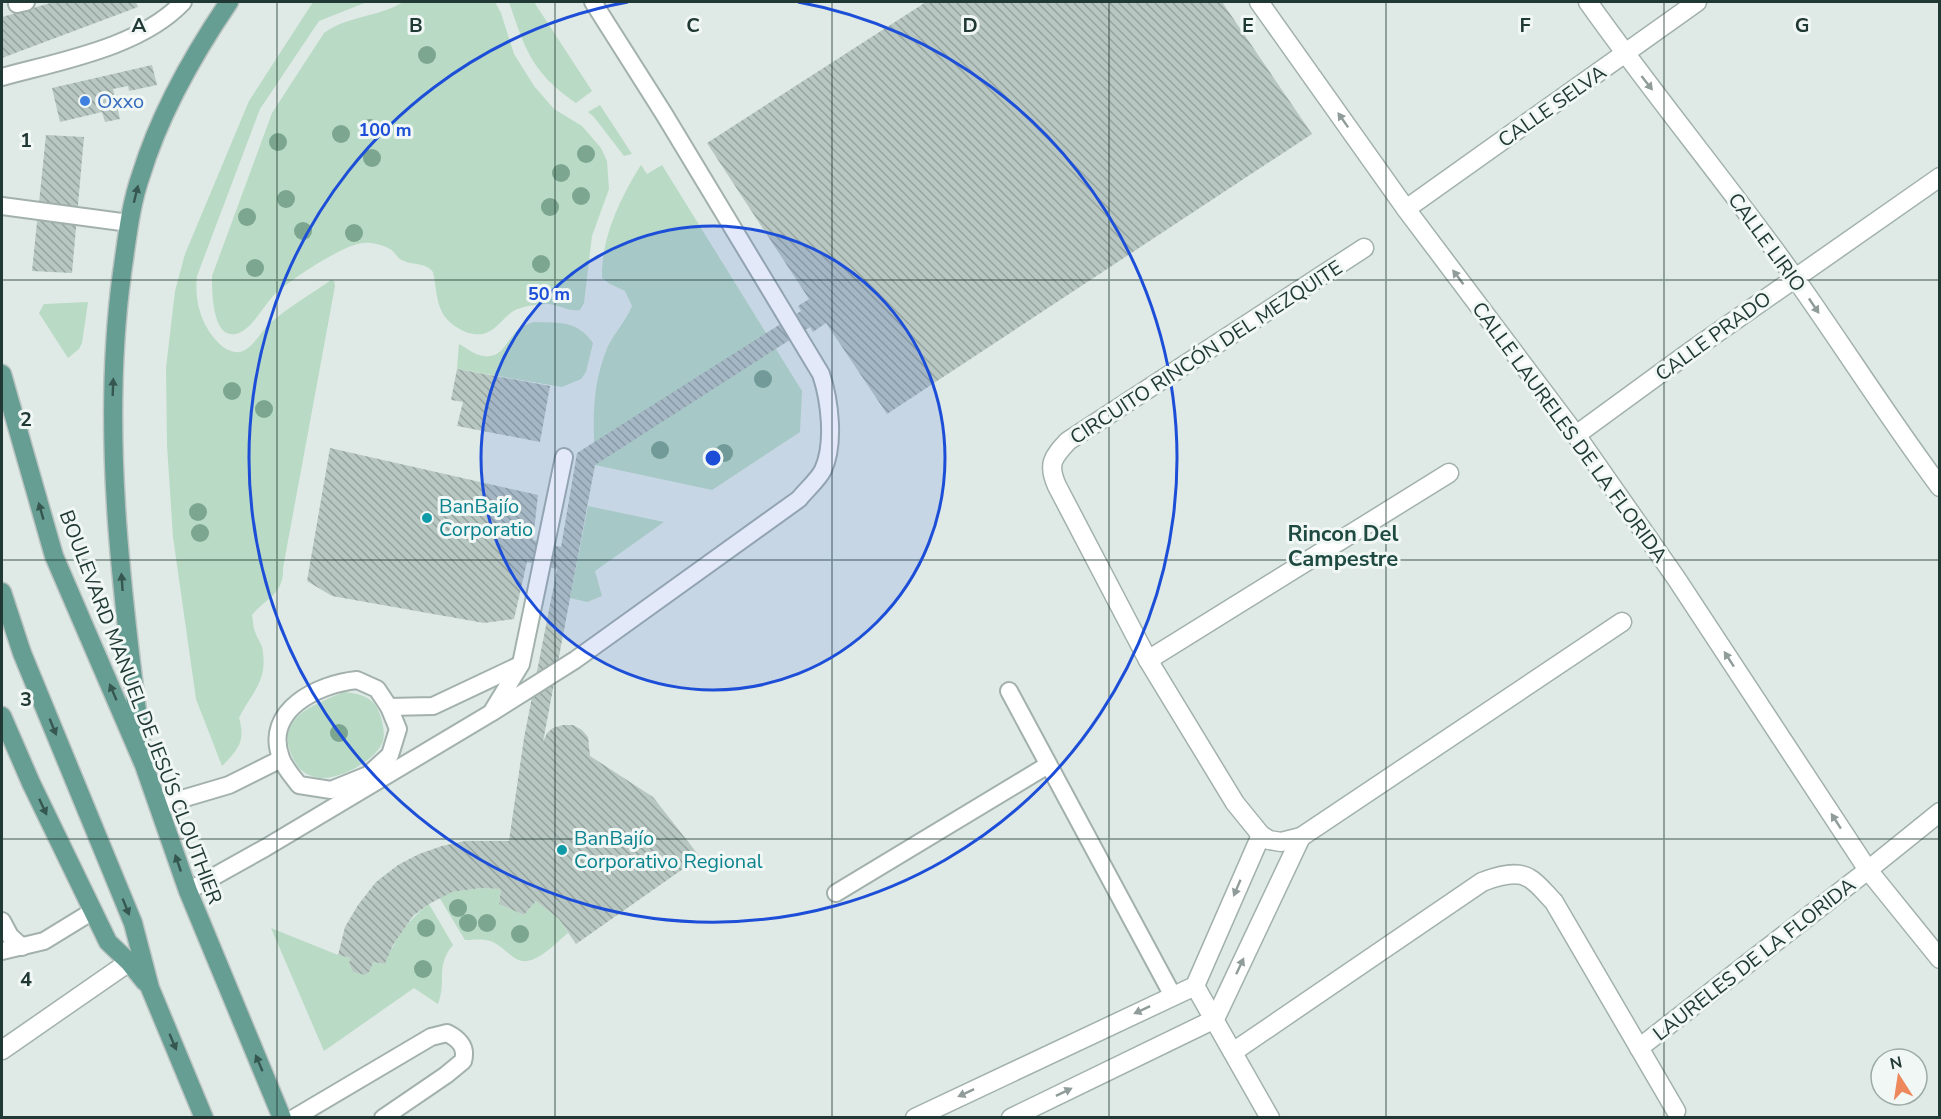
<svg xmlns="http://www.w3.org/2000/svg" width="1941" height="1119" font-family="'Nunito Sans',sans-serif">
	<defs>
		<pattern id="building-back-hatch" width="6" height="6" patternUnits="userSpaceOnUse" patternTransform="scale(1.5)"><rect width="6" height="6" fill="#b8c7c2"/><path d="M-1 5l2 2M0 0l6 6M5-1l2 2" fill="none" stroke="#95a39e"/></pattern>
	</defs>
	<rect width="100%" height="100%" fill="#dfeae6"/>
	<g fill="#b9dac4">
		<path d="M313,2H367L319,21L260,109L197,276C194,303 202,329 223,347C227,350 235,353 240,352C253,349 261,331 270,323C289,307 311,294 331,280L334,281L335,286L283,568C284,594 267,597 252,615C253,620 253,625 254,629C256,636 260,641 262,647C269,681 252,691 239,718C246,741 238,750 222,766L196,699L173,537L167,445L166,368L175,291L185,254L249,101Z"/>
		<path d="M403,2H495L501,13L514,54L534,86L554,109L582,126L601,148L607,161L609,189L592,236L584,303L580,310C569,312 560,305 548,304C540,304 530,305 521,308C507,311 501,326 488,332C473,340 449,326 442,312C436,301 436,284 433,272C424,261 410,266 400,259C396,256 394,251 390,249C383,245 371,242 363,243C342,245 288,281 273,296C263,307 253,327 239,333C212,343 212,292 212,276L272,113L324,33C347,16 379,17 403,2Z"/>
		<path d="M509,2H534L592,91L576,103C532,73 525,49 509,2Z"/>
		<polygon points="600,105 632,154 624,156 594,117 588,112"/>
		<path d="M641,165L647,174L662,165L802,391L800,432L712,490L595,465C593,421 591,387 608,346C615,332 626,321 632,306L625,291L610,284L602,278C601,239 620,198 641,165Z"/>
		<polygon points="88,302 82,343 79,349 68,358 39,313 44,304"/>
		<path d="M534,322C560,323 577,320 593,343L586,372L581,379L562,387L457,369L459,344C465,347 471,352 476,354C510,366 502,329 534,322Z"/>
		<polygon points="588,506 664,522 595,571 602,596 587,602 570,598"/>
		<path d="M344,692C363,694 376,698 381,718C383,724 385,734 383,741C376,761 335,783 315,777C303,774 297,767 292,756C274,718 315,704 344,692Z"/>
		<path d="M481,888L501,889L499,904L524,915L536,901L559,919L568,933C558,941 546,954 534,959C515,967 508,949 493,942C483,938 475,940 465,940L439,897L452,892Z"/>
		<path d="M429,904L453,945C435,966 447,981 438,1004L414,988L324,1051L271,928L338,955L351,958L349,963L353,972L365,975L370,971L373,962L385,964C395,939 407,921 429,904Z"/>
	</g>
	<g fill="url(#building-back-hatch)">
		<polygon points="54,2 136,2 138,7 2,58 2,17"/>
		<polygon points="926,2 1222,2 1312,134 887,414 826,323 813,332 810,327 595,465 543,742 547,733 553,728 563,725 573,725 582,730 588,737 590,756 653,797 700,857 576,944 559,919 536,901 524,915 499,904 501,889 481,888 452,892 429,904 413,916 393,945 385,964 373,962 370,971 365,975 353,972 349,963 351,958 338,955 345,927 358,905 376,882 398,865 419,854 442,846 465,841 509,841 524,738 557,569 527,562 514,619 484,623 332,596 307,581 330,448 538,495 533,540 561,547 577,453 801,311 798,306 809,299 707,143"/>
		<polygon points="152,65 157,85 129,91 128,86 113,89 120,119 105,122 102,112 60,122 52,88"/>
		<polygon points="46,135 84,137 72,273 32,271"/>
		<polygon points="457,369 550,386 540,442 457,426 463,402 451,400"/>
	</g>
	<g fill="none" stroke-linecap="round" stroke-linejoin="round">
		<defs>
			<g id="lane">
				<polyline points="17,4 26,2"/>
				<path d="M2,77C60,61 141,47 183,2"/>
				<polyline points="2,206 129,223"/>
				<path d="M357,680L377,689L389,707L398,729L390,755L368,775L331,790L299,785C293,777 284,767 281,758C263,710 318,684 357,680Z"/>
				<polyline points="1009,691 1173,996"/>
				<polyline points="389,707 433,706 520,665"/>
				<polyline points="493,710 521,664 564,457"/>
				<polyline points="158,806 229,785 281,759"/>
				<path d="M188,891L265,848L491,713L575,660L799,499C806,490 818,480 823,470C835,444 830,401 821,374L664,114L593,2"/>
				<polyline points="836,893 1048,765"/>
				<polyline points="2,921 10,936 22,947"/>
				<polyline points="2,951 44,941 93,911"/>
				<path d="M294,1118L431,1037L447,1033C459,1039 467,1047 463,1061L446,1075L383,1118"/>
			</g>
			<g id="street">
				<polyline points="1259,2 1406,209 1576,435 1676,578 1868,870 1940,959"/>
				<path d="M1588,2C1654,95 1728,184 1795,278C1844,347 1889,419 1940,487"/>
				<polyline points="1406,209 1697,2"/>
				<path d="M1364,248L1068,441C1053,457 1047,464 1057,486L1148,660L1235,803L1261,835L1269,840L1281,842L1301,837L1622,622"/>
				<polyline points="1576,435 1691,351 1940,177"/>
				<polyline points="1148,660 1449,473"/>
				<polyline points="1195,986 1261,835"/>
				<polyline points="1195,986 1270,1118"/>
				<polyline points="1639,1048 1868,870 1940,812"/>
				<polyline points="2,1050 129,962"/>
				<path d="M1233,1052L1482,882C1495,877 1516,870 1529,878C1538,883 1546,894 1554,902L1676,1111"/>
				<polyline points="915,1118 1195,986"/>
				<polyline points="1011,1118 1215,1019 1301,837"/>
			</g>
			<g id="primary">
				<polyline points="2,374 54,556 144,765 188,891 282,1118"/>
				<polyline points="2,592 22,653 133,923 150,988 204,1118"/>
				<polyline points="2,716 31,783 108,942 129,962 145,982"/>
				<path d="M141,742C121,589 101,427 122,273C127,240 130,206 141,175C160,113 193,55 229,2"/>
			</g>
		</defs>
		<use href="#lane" stroke="#a2b1ad" stroke-width="20"/>
		<use href="#street" stroke="#a2b1ad" stroke-width="21"/>
		<use href="#primary" stroke="#bcc4c2" stroke-width="21"/>
		<use href="#lane" stroke="#fff" stroke-width="16"/>
		<use href="#street" stroke="#fff" stroke-width="18"/>
		<use href="#primary" stroke="#669e93" stroke-width="18"/>
	</g>
	<g fill="#7da690">
		<circle cx="427" cy="55" r="9"/>
		<circle cx="370" cy="128" r="9"/>
		<circle cx="341" cy="134" r="9"/>
		<circle cx="278" cy="142" r="9"/>
		<circle cx="586" cy="154" r="9"/>
		<circle cx="372" cy="158" r="9"/>
		<circle cx="561" cy="173" r="9"/>
		<circle cx="581" cy="196" r="9"/>
		<circle cx="286" cy="199" r="9"/>
		<circle cx="550" cy="207" r="9"/>
		<circle cx="247" cy="217" r="9"/>
		<circle cx="303" cy="231" r="9"/>
		<circle cx="354" cy="233" r="9"/>
		<circle cx="541" cy="264" r="9"/>
		<circle cx="255" cy="268" r="9"/>
		<circle cx="763" cy="379" r="9"/>
		<circle cx="232" cy="391" r="9"/>
		<circle cx="264" cy="409" r="9"/>
		<circle cx="660" cy="450" r="9"/>
		<circle cx="724" cy="453" r="9"/>
		<circle cx="198" cy="512" r="9"/>
		<circle cx="200" cy="533" r="9"/>
		<circle cx="339" cy="733" r="9"/>
		<circle cx="458" cy="908" r="9"/>
		<circle cx="468" cy="923" r="9"/>
		<circle cx="487" cy="923" r="9"/>
		<circle cx="426" cy="928" r="9"/>
		<circle cx="520" cy="934" r="9"/>
		<circle cx="423" cy="969" r="9"/>
	</g>
	<defs><path id="oneway-solid" d="M-6-.8H1V-3.2L6.5 0L1 3.2V.8H-6Z" transform="scale(1.5)"/></defs>
	<g fill="#909c9a">
		<use href="#oneway-solid" transform="translate(1647 83) rotate(52)"/>
		<use href="#oneway-solid" transform="translate(1343 120) rotate(-125)"/>
		<use href="#oneway-solid" transform="translate(1458 277) rotate(-127)"/>
		<use href="#oneway-solid" transform="translate(1814 306) rotate(56)"/>
		<use href="#oneway-solid" transform="translate(1729 659) rotate(-123)"/>
		<use href="#oneway-solid" transform="translate(1836 821) rotate(-123)"/>
		<use href="#oneway-solid" transform="translate(1237 888) rotate(113)"/>
		<use href="#oneway-solid" transform="translate(1240 966) rotate(-65)"/>
		<use href="#oneway-solid" transform="translate(1142 1010) rotate(155)"/>
		<use href="#oneway-solid" transform="translate(1064 1092) rotate(-26)"/>
		<use href="#oneway-solid" transform="translate(966 1093) rotate(155)"/>
	</g>
	<g fill="#365750">
		<use href="#oneway-solid" transform="translate(136 194) rotate(-76)"/>
		<use href="#oneway-solid" transform="translate(113 387) rotate(-88)"/>
		<use href="#oneway-solid" transform="translate(41 511) rotate(-106)"/>
		<use href="#oneway-solid" transform="translate(122 582) rotate(-94)"/>
		<use href="#oneway-solid" transform="translate(113 692) rotate(-113)"/>
		<use href="#oneway-solid" transform="translate(53 727) rotate(68)"/>
		<use href="#oneway-solid" transform="translate(43 807) rotate(65)"/>
		<use href="#oneway-solid" transform="translate(178 863) rotate(-109)"/>
		<use href="#oneway-solid" transform="translate(126 907) rotate(68)"/>
		<use href="#oneway-solid" transform="translate(173 1042) rotate(67)"/>
		<use href="#oneway-solid" transform="translate(259 1063) rotate(-113)"/>
	</g>
	<path fill="none" stroke="#213934" stroke-width="1.5" stroke-opacity="0.55" d="M277,2V1118M555,2V1118M832,2V1118M1109,2V1118M1386,2V1118M1664,2V1118M2,280H1940M2,560H1940M2,839H1940"/>
	<circle cx="713" cy="458" r="232" fill="#1d4ed8" fill-opacity=".12"/>
	<g fill="none" stroke="#1d4ed8" stroke-width="3">
		<circle cx="713" cy="458" r="232"/>
		<path d="M798 2A464 464 0 1 1 628 2"/>
	</g>
	<circle fill="#3f7fe0" stroke="#f0f7f4" stroke-width="2" cx="85" cy="101" r="6"/>
	<g fill="#0f9aa8" stroke="#f0f7f4" stroke-width="2">
		<circle cx="427" cy="518" r="6"/>
		<circle cx="562" cy="850" r="6"/>
	</g>
	<g text-anchor="middle" stroke-width="6" stroke-linejoin="round" paint-order="stroke">
		<g font-size="20" fill="#366cbe" stroke="#f0f7f4" text-anchor="start">
			<text x="97" y="108">Oxxo</text>
		</g>
		<g font-size="20" fill="#213934" stroke="#f0f7f4">
			<text transform="translate(1552 106) rotate(-35)" y="7">CALLE SELVA</text>
			<text transform="translate(1767 242) rotate(54)" y="7">CALLE LIRIO</text>
			<text transform="translate(1713 336) rotate(-36)" y="7">CALLE PRADO</text>
			<text transform="translate(1206 352) rotate(-33)" y="7">CIRCUITO RINCÓN DEL MEZQUITE</text>
			<text transform="translate(1570 432) rotate(54)" y="7">CALLE LAURELES DE LA FLORIDA</text>
			<text transform="translate(141 707) rotate(69)" y="7">BOULEVARD MANUEL DE JESÚS CLOUTHIER</text>
			<text transform="translate(1754 959) rotate(-38)" y="7">LAURELES DE LA FLORIDA</text>
		</g>
		<g font-size="20" fill="#0d838f" stroke="#f0f7f4" text-anchor="start">
			<text x="439" y="513">BanBajío<tspan x="439" dy="23">Corporatio</tspan></text>
			<text x="574" y="845">BanBajío<tspan x="574" dy="23">Corporativo Regional</tspan></text>
		</g>
		<g font-size="22" font-weight="bold" fill="#1e4a42" stroke="#f0f7f4">
			<text x="1343" y="541">Rincon Del<tspan x="1343" dy="25">Campestre</tspan></text>
		</g>
	</g>
	<g font-size="20" text-anchor="middle" font-weight="bold" fill="#213934" stroke="#f0f7f4" stroke-width="6" stroke-linejoin="round" paint-order="stroke">
		<text x="139" y="32">A</text>
		<text x="416" y="32">B</text>
		<text x="693" y="32">C</text>
		<text x="970" y="32">D</text>
		<text x="1248" y="32">E</text>
		<text x="1525" y="32">F</text>
		<text x="1802" y="32">G</text>
		<text x="26" y="147">1</text>
		<text x="26" y="426">2</text>
		<text x="26" y="706">3</text>
		<text x="26" y="986">4</text>
	</g>
	<circle cx="713" cy="458" r="9" fill="#1d4ed8" stroke="#f0f7f4" stroke-width="3"/>
	<g font-size="18" text-anchor="middle" font-weight="bold" fill="#1d4ed8" stroke="#f0f7f4" stroke-width="6" stroke-linejoin="round" paint-order="stroke">
		<text x="385" y="136">100 m</text>
		<text x="549" y="300">50 m</text>
	</g>
	<rect width="1941" height="1119" fill="none" stroke="#213934" stroke-width="6"/>
	<g transform="translate(1899 1077) rotate(348)"><circle r="28" fill="#f0f7f4" stroke="#9daba7" stroke-width="1.5"/>
	<path d="M0-4.5L10 22L0 15L-10 22Z" fill="#ec885c"/>
	<text y="-9" font-size="16" font-weight="bold" text-anchor="middle" fill="#213934">N</text>
	</g>
</svg>
